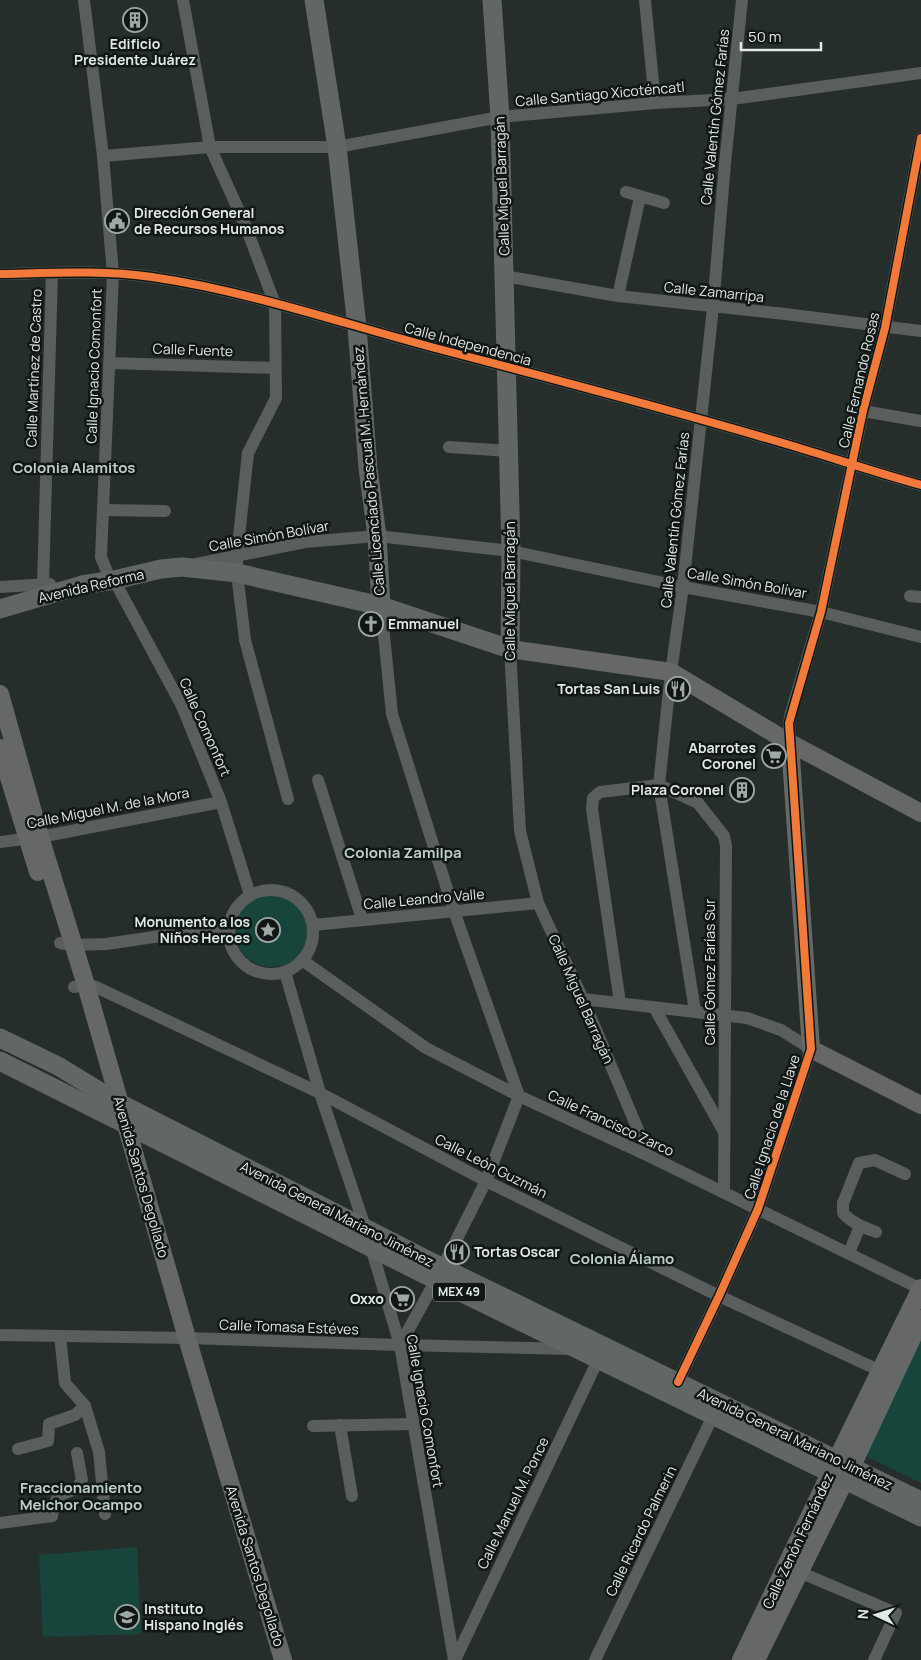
<svg xmlns="http://www.w3.org/2000/svg" width="921" height="1660" font-family="Manrope,sans-serif">
	<rect width="100%" height="100%" fill="#262e2c"/>
	<g fill="#17453c">
		<circle cx="272" cy="930" r="37"/>
		<polygon points="921,1337 921,1483 864,1455"/>
		<polygon points="137,1547 141,1634 43,1637 39,1555"/>
	</g>
	<g fill="none" stroke-linecap="round" stroke-linejoin="round">
		<g stroke="#5a5e5c" stroke-width="12">
			<polyline points="84,0 103,156 113,274 101,557 108,574 114,580 182,706 221,802 250,895"/>
			<polyline points="183,0 210,147 244,222 275,304 276,398 248,453 237,555 237,573 245,640 288,799"/>
			<polyline points="645,0 655,103"/>
			<polyline points="103,156 210,147 337,147 500,117 655,103 732,99 921,73"/>
			<polyline points="626,192 664,203"/>
			<path d="M0,274C50,273 103,270 152,277C248,291 341,323 435,348C554,379 675,411 793,446C836,459 878,473 921,485"/>
			<polyline points="504,276 618,296 785,314 921,331"/>
			<polyline points="618,296 640,197"/>
			<polyline points="110,363 275,368"/>
			<polyline points="863,411 921,421"/>
			<polyline points="449,447 509,451"/>
			<polyline points="103,510 165,511"/>
			<polyline points="196,564 305,542 377,536 511,551 683,587 821,612 921,637"/>
			<polyline points="43,584 52,273"/>
			<polyline points="0,587 50,584"/>
			<polyline points="910,596 921,597"/>
			<polyline points="381,606 392,714 454,911 519,1096 486,1181 436,1280 400,1345"/>
			<polyline points="510,649 520,831 538,903 583,999 649,1156"/>
			<polyline points="790,743 789,723 791,713 821,612 863,411 885,328 921,138"/>
			<polyline points="318,780 362,919"/>
			<polyline points="659,785 698,803 724,836 726,846 724,1193"/>
			<polyline points="0,842 40,837 221,802"/>
			<circle cx="271" cy="932" r="42"/>
			<polyline points="313,925 538,903"/>
			<polyline points="60,943 72,945 106,944 229,926"/>
			<polyline points="302,960 426,1048 519,1096 649,1156 921,1289"/>
			<polyline points="285,972 320,1093 365,1227 400,1345 454,1660"/>
			<polyline points="74,987 86,985 96,987 320,1093 486,1181 719,1296 887,1374"/>
			<polyline points="583,999 747,1018 781,1030 811,1049 758,1209 719,1296 678,1382"/>
			<polyline points="620,1003 592,809 593,798 600,792 659,785"/>
			<polyline points="654,1007 723,1130"/>
			<polyline points="695,1011 659,785 671,672 683,587 713,307 725,163 742,0"/>
			<path d="M876,1232C863,1227 852,1223 843,1213V1203L859,1163L875,1160L905,1174"/>
			<polyline points="849,1253 860,1226"/>
			<polyline points="0,1335 187,1338 400,1345 571,1349"/>
			<polyline points="60,1336 65,1383 85,1406 99,1452 105,1514"/>
			<polyline points="340,1425 352,1496"/>
			<polyline points="313,1426 413,1424"/>
			<polyline points="18,1449 48,1441 49,1424 75,1415 85,1406"/>
			<path d="M0,1523L52,1516C55,1496 57,1495 76,1489L82,1480L77,1453"/>
			<polyline points="792,1569 896,1613 874,1660"/>
			<polyline points="455,1660 598,1360"/>
			<polyline points="595,1660 713,1416"/>
		</g>
		<g stroke="#656867" stroke-width="18">
			<polyline points="510,649 671,672 790,743 921,813"/>
			<polyline points="0,694 40,837 86,985 187,1338 283,1660"/>
			<polyline points="790,743 811,1049 921,1105"/>
			<polyline points="0,748 38,872"/>
			<polyline points="741,1660 837,1459 921,1288"/>
			<polyline points="756,1660 852,1466 921,1319"/>
		</g>
		<g stroke="#626665" stroke-width="19">
			<polyline points="314,0 337,147 357,327 368,468 377,536 381,606"/>
			<polyline points="0,609 82,585 114,580 161,569 182,567 237,573 381,606 510,649 511,551 504,276 500,117 492,0"/>
			<polyline points="0,1038 58,1066 119,1103 441,1267 921,1501"/>
			<polyline points="0,1061 436,1280 921,1517"/>
		</g>
		<defs>
			<g id="cycleway">
				<path d="M0,274C50,273 103,270 152,277C248,291 341,323 435,348C554,379 675,411 793,446C836,459 878,473 921,485"/>
				<polyline points="678,1382 719,1296 758,1209 811,1049 789,723 821,612 863,411 885,328 921,138"/>
			</g>
		</defs>
		<use href="#cycleway" stroke="#111715" stroke-width="11"/>
		<use href="#cycleway" stroke="#f17a3a" stroke-width="8"/>
	</g>
	<defs>
		<symbol id="building-ring" viewBox="-11 -11 22 22"><circle r="9.5" fill="#111715" stroke="#9fa8a5" stroke-width="1.5"/><path d="M-4-6H4V6H1V3H-1V6H-4ZM-2.5-4.3h1.7v1.8h-1.7ZM.8-4.3h1.7v1.8H.8ZM-2.5-1h1.7V.8h-1.7ZM.8-1h1.7V.8H.8Z" fill="#9fa8a5"/></symbol>
		<symbol id="civic-ring" viewBox="-11 -11 22 22"><circle r="9.5" fill="#111715" stroke="#9fa8a5" stroke-width="1.5"/><path d="M-.6-6.5H3V-4.5H.6V-3L4-1V1h2V6H-6V1h2V-1L-.6-3ZM-1.2 2.5V6h2.4V2.5Z" fill="#9fa8a5"/></symbol>
		<symbol id="church-ring" viewBox="-11 -11 22 22"><circle r="9.5" fill="#111715" stroke="#9fa8a5" stroke-width="1.5"/><path d="M-1.2-6h2.4v3.5h3.3v2.4h-3.3V6h-2.4V-.1h-3.3v-2.4h3.3Z" fill="#9fa8a5"/></symbol>
		<symbol id="restaurant-ring" viewBox="-11 -11 22 22"><circle r="9.5" fill="#111715" stroke="#9fa8a5" stroke-width="1.5"/><path d="M-5-6h1v4h1v-4h1v4h1v-4h1v5L-1.5 .5V6h-2V.5L-5-1ZM5-6V6H3V1.5H1.5Q1.5-4 5-6Z" fill="#9fa8a5"/></symbol>
		<symbol id="supermarket-ring" viewBox="-11 -11 22 22"><circle r="9.5" fill="#111715" stroke="#9fa8a5" stroke-width="1.5"/><path d="M-6-5.5h2.5l.6 2H6L4.5 2H-2.5L-4.4-4H-6ZM-1.5 3.2a1.3 1.3 0 1 0 .1 0ZM3 3.2a1.3 1.3 0 1 0 .1 0Z" fill="#9fa8a5"/></symbol>
		<symbol id="sight-ring" viewBox="-11 -11 22 22"><circle r="9.5" fill="#111715" stroke="#9fa8a5" stroke-width="1.5"/><path d="M0-6L1.8-2.2L6-1.7L2.9 1.2L3.7 5.4L0 3.3L-3.7 5.4L-2.9 1.2L-6-1.7L-1.8-2.2Z" fill="#9fa8a5"/></symbol>
		<symbol id="school-ring" viewBox="-11 -11 22 22"><circle r="9.5" fill="#111715" stroke="#9fa8a5" stroke-width="1.5"/><path d="M0-5L7-2L0 1L-7-2ZM-4 1L0 2.5L4 1V4Q0 6-4 4Z" fill="#9fa8a5"/></symbol>
	</defs>
	<g fill-rule="evenodd">
		<use href="#building-ring" x="121" y="6" width="28" height="28"/>
		<use href="#civic-ring" x="103" y="207" width="28" height="28"/>
		<use href="#church-ring" x="357" y="610" width="28" height="28"/>
		<use href="#restaurant-ring" x="664" y="675" width="28" height="28"/>
		<use href="#supermarket-ring" x="760" y="742" width="28" height="28"/>
		<use href="#building-ring" x="728" y="776" width="28" height="28"/>
		<use href="#sight-ring" x="254" y="916" width="28" height="28"/>
		<use href="#restaurant-ring" x="443" y="1238" width="28" height="28"/>
		<use href="#supermarket-ring" x="388" y="1285" width="28" height="28"/>
		<use href="#school-ring" x="113" y="1603" width="28" height="28"/>
	</g>
	<g text-anchor="middle" stroke-width="5" stroke-linejoin="round" paint-order="stroke">
		<rect fill="#111715" stroke="#a2aaa7" stroke-width="1" x="433" y="1282.5" width="52" height="19" rx="4"/>
		<g font-size="12" font-weight="bold" fill="#e0e9e6">
			<text x="459" y="1296">MEX 49</text>
		</g>
		<g font-size="14" font-weight="bold" fill="#e0e9e6" stroke="#111715" text-anchor="end">
			<text x="135" y="49" text-anchor="middle">Edificio<tspan x="135" dy="16">Presidente Juárez</tspan></text>
			<text x="134" y="218" text-anchor="start">Dirección General<tspan x="134" dy="16">de Recursos Humanos</tspan></text>
			<text x="388" y="629" text-anchor="start">Emmanuel</text>
			<text x="660" y="694">Tortas San Luis</text>
			<text x="756" y="753">Abarrotes<tspan x="756" dy="16">Coronel</tspan></text>
			<text x="724" y="795">Plaza Coronel</text>
			<text x="250" y="927">Monumento a los<tspan x="250" dy="16">Niños Heroes</tspan></text>
			<text x="474" y="1257" text-anchor="start">Tortas Oscar</text>
			<text x="384" y="1304">Oxxo</text>
			<text x="144" y="1614" text-anchor="start">Instituto<tspan x="144" dy="16">Hispano Inglés</tspan></text>
		</g>
		<g font-size="14" fill="#e0e9e6" stroke="#111715">
			<text transform="translate(600 94) rotate(-5)" y="5">Calle Santiago Xicoténcatl</text>
			<text transform="translate(715 117) rotate(-84)" y="5">Calle Valentín Gómez Farías</text>
			<text transform="translate(502 186) rotate(-92)" y="5">Calle Miguel Barragán</text>
			<text transform="translate(714 292) rotate(6)" y="5">Calle Zamarripa</text>
			<text transform="translate(468 344) rotate(15)" y="5">Calle Independencia</text>
			<text transform="translate(193 350) rotate(2)" y="5">Calle Fuente</text>
			<text transform="translate(94 366) rotate(-88)" y="5">Calle Ignacio Comonfort</text>
			<text transform="translate(34 368) rotate(-88)" y="5">Calle Martínez de Castro</text>
			<text transform="translate(859 380) rotate(-77)" y="5">Calle Fernando Rosas</text>
			<text transform="translate(369 471) rotate(-95)" y="5">Calle Licenciado Pascual M. Hernández</text>
			<text transform="translate(675 520) rotate(-84)" y="5">Calle Valentín Gómez Farías</text>
			<text transform="translate(269 536) rotate(-10)" y="5">Calle Simón Bolívar</text>
			<text transform="translate(747 583) rotate(10)" y="5">Calle Simón Bolívar</text>
			<text transform="translate(91 586) rotate(-13)" y="5">Avenida Reforma</text>
			<text transform="translate(510 591) rotate(-90)" y="5">Calle Miguel Barragán</text>
			<text transform="translate(205 727) rotate(66)" y="5">Calle Comonfort</text>
			<text transform="translate(108 808) rotate(-11)" y="5">Calle Miguel M. de la Mora</text>
			<text transform="translate(424 899) rotate(-5)" y="5">Calle Leandro Valle</text>
			<text transform="translate(710 972) rotate(-90)" y="5">Calle Gómez Farías Sur</text>
			<text transform="translate(581 999) rotate(66)" y="5">Calle Miguel Barragán</text>
			<text transform="translate(611 1123) rotate(25)" y="5">Calle Francisco Zarco</text>
			<text transform="translate(772 1127) rotate(-72)" y="5">Calle Ignacio de la Llave</text>
			<text transform="translate(491 1166) rotate(27)" y="5">Calle León Guzmán</text>
			<text transform="translate(141 1177) rotate(74)" y="5">Avenida Santos Degollado</text>
			<text transform="translate(337 1214) rotate(27)" y="5">Avenida General Mariano Jiménez</text>
			<text transform="translate(289 1327) rotate(2)" y="5">Calle Tomasa Estéves</text>
			<text transform="translate(425 1411) rotate(80)" y="5">Calle Ignacio Comonfort</text>
			<text transform="translate(795 1439) rotate(26)" y="5">Avenida General Mariano Jiménez</text>
			<text transform="translate(513 1503) rotate(-64)" y="5">Calle Manuel M. Ponce</text>
			<text transform="translate(641 1531) rotate(-64)" y="5">Calle Ricardo Palmerin</text>
			<text transform="translate(798 1541) rotate(-65)" y="5">Calle Zenón Fernández</text>
			<text transform="translate(255 1566) rotate(73)" y="5">Avenida Santos Degollado</text>
		</g>
		<g font-size="15" font-weight="bold" fill="#bdcec9" stroke="#111715">
			<text x="74" y="473">Colonia Alamitos</text>
			<text x="403" y="858">Colonia Zamilpa</text>
			<text x="622" y="1264">Colonia Álamo</text>
			<text x="81" y="1493">Fraccionamiento<tspan x="81" dy="17">Melchor Ocampo</tspan></text>
		</g>
	</g>
	<g transform="translate(876 1615) rotate(274)" stroke="#111715" stroke-width="4" paint-order="stroke">
	<path d="M0-4L9 19L0 12L-9 19Z" fill="#e0e9e6"/>
	<text y="-8" font-size="14" font-weight="bold" text-anchor="middle" fill="#e0e9e6">N</text>
	</g>
	<path d="M741 42v8h80v-8" fill="none" stroke="#e0e9e6" stroke-width="2.5"/>
	<text x="748" y="42" font-size="15" fill="#e0e9e6" stroke="#111715" stroke-width="4" paint-order="stroke">50 m</text>
</svg>
